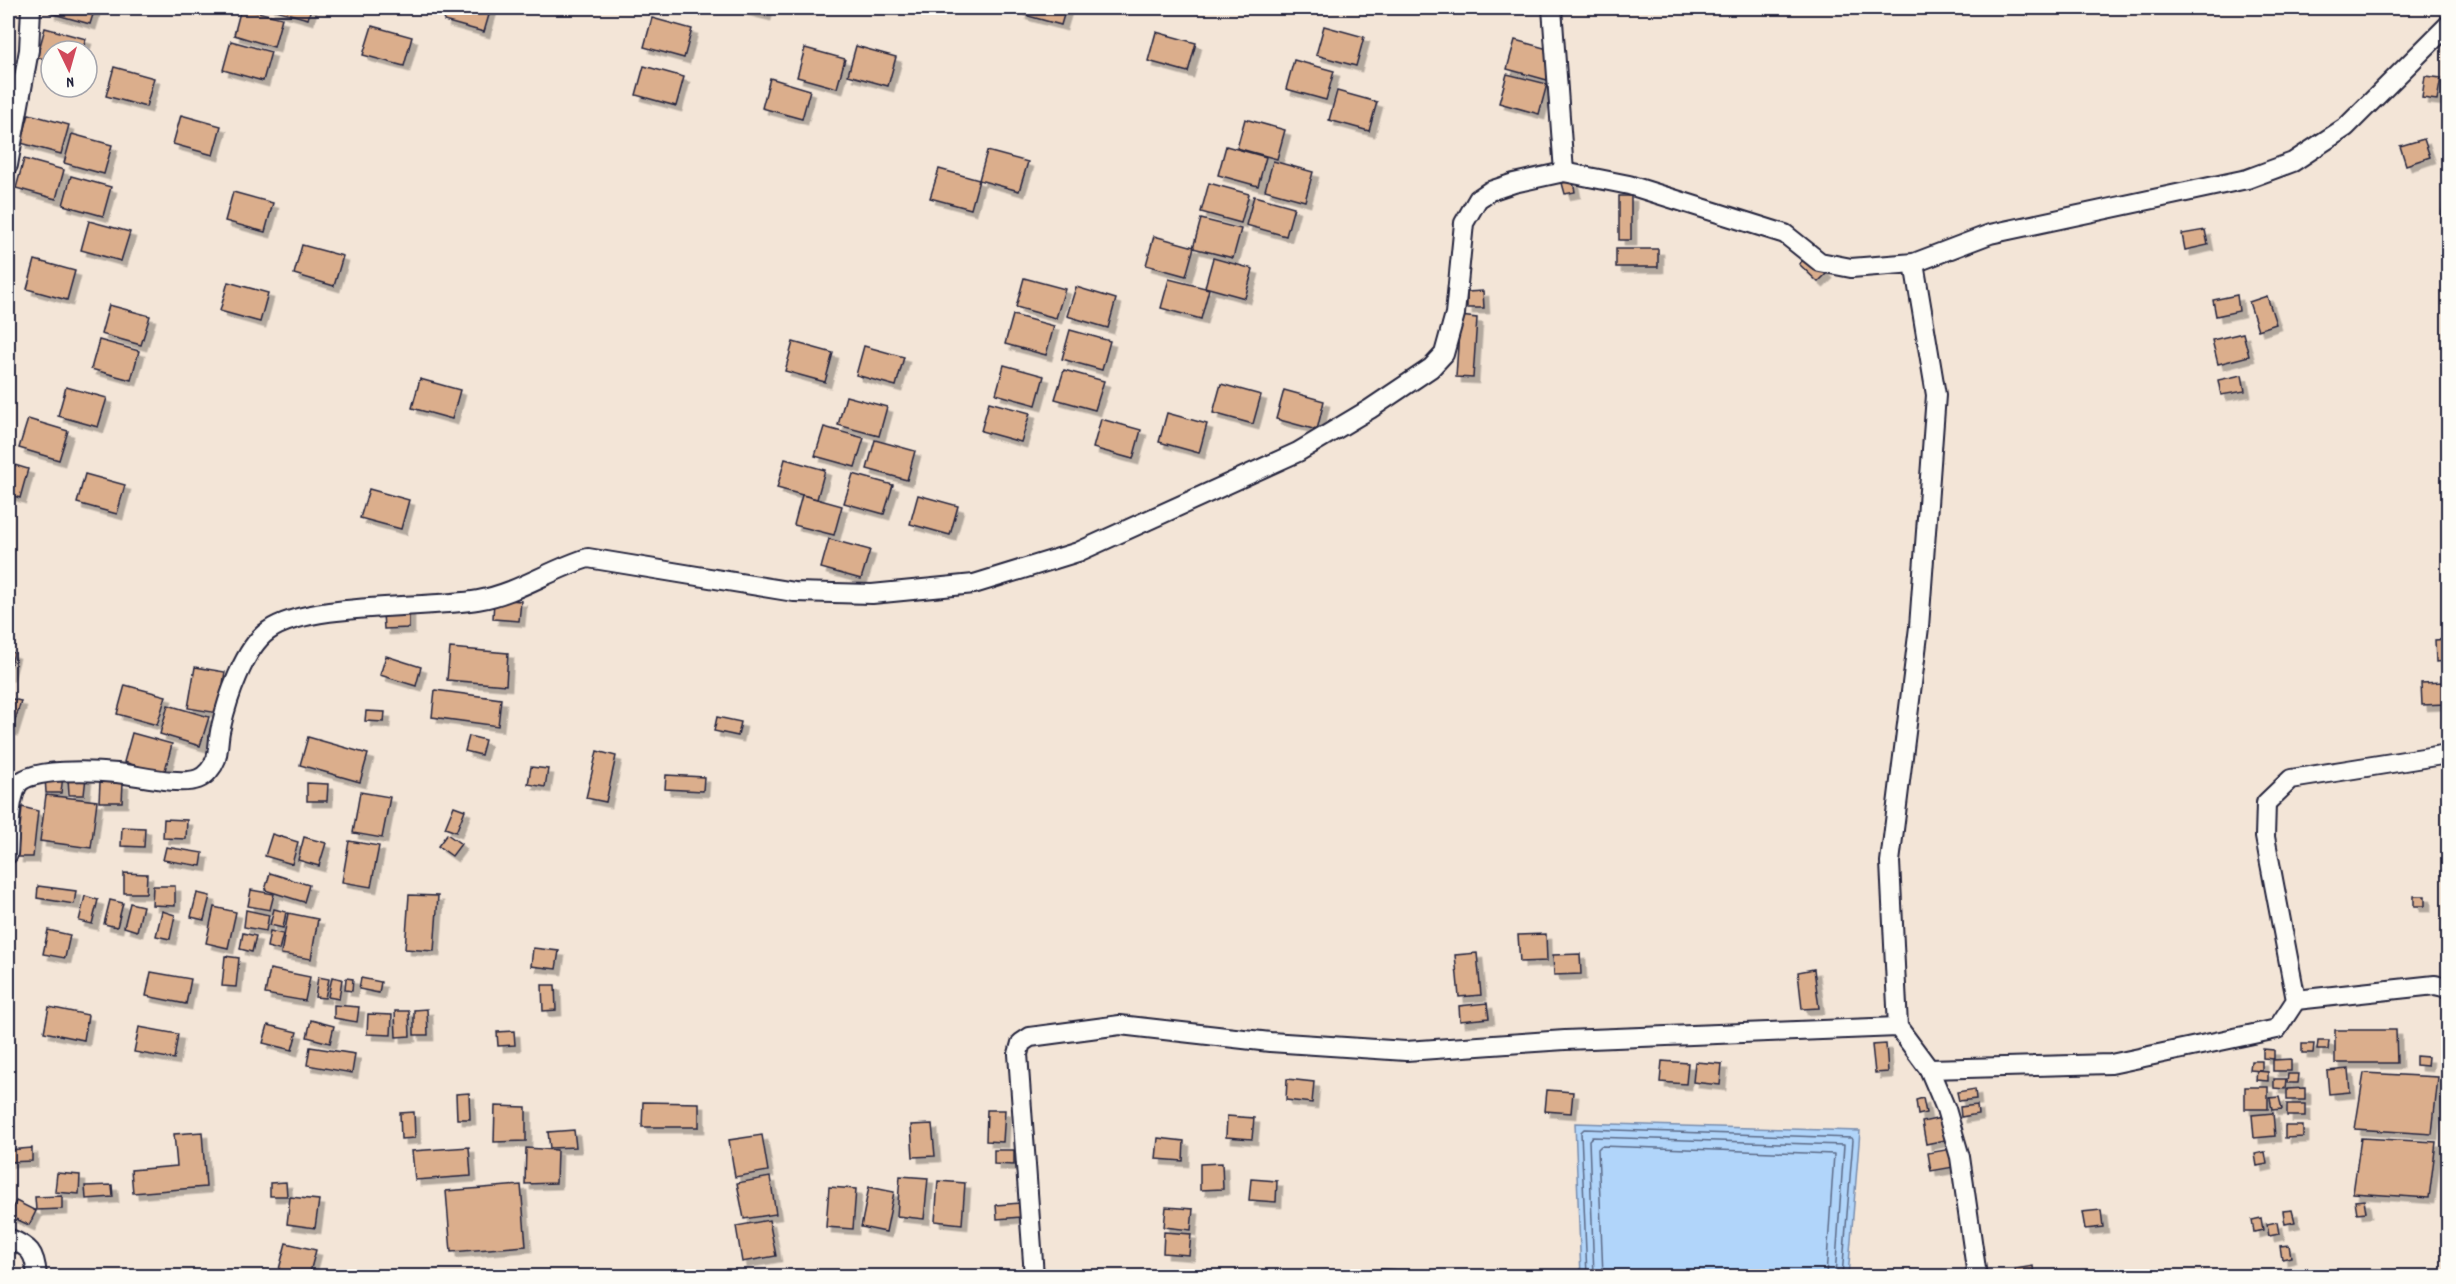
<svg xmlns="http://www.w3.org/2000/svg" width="2456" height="1284" font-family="Dekko,sans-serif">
	<defs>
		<filter id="shadow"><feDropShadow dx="5.5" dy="5.5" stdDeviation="0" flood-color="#0004"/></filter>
	</defs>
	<rect width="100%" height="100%" fill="#f3e5d7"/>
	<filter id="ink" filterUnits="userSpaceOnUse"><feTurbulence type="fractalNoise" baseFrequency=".0167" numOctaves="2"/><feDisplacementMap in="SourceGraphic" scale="12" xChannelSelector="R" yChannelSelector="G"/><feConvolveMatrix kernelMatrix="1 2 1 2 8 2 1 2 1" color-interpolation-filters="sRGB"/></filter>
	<g filter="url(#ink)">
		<polygon fill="#b1d5fa" stroke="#788dae" stroke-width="1.5" points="1575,1123 1860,1131 1848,1276 1581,1276"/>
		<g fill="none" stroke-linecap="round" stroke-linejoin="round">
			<g stroke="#5b6a87" stroke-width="1.5">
				<polyline points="1587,1276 1581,1132 1584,1129 1852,1138 1853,1140 1842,1276"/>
				<polyline points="1594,1276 1589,1140 1592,1137 1844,1145 1835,1276"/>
				<polyline points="1603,1276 1598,1149 1601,1146 1834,1154 1826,1276"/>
			</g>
		</g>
		<g fill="#dbae8c" stroke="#22223b" stroke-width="1.5" filter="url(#shadow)">
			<polygon points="51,8 95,8 90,24 50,13"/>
			<polygon points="241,8 282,18 274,47 234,35"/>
			<polygon points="268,8 311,8 308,19"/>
			<polygon points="447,8 491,8 484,32 444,21"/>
			<polygon points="737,8 767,8 765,15"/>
			<polygon points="1022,8 1066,8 1061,25 1021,14"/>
			<polygon points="652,18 692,29 684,58 644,47"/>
			<polygon points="372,26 412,37 404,66 363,55"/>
			<polygon points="1324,26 1364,37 1356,66 1316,55"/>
			<polygon points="45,28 86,39 82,51 51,51 51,61 37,57"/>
			<polygon points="1156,32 1196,43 1188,72 1148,61"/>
			<polygon points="1515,40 1555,51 1547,80 1507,69"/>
			<polygon points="231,41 271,52 263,81 223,70"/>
			<polygon points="856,46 896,57 888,86 848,75"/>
			<polygon points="805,48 845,59 837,88 797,77"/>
			<polygon points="1294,60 1334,71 1326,100 1286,89"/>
			<polygon points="644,66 684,77 676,106 636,95"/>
			<polygon points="114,67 154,78 146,107 106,96"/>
			<polygon points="1507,74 1547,84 1539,114 1499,103"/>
			<polygon points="2425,76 2441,78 2437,100 2422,98"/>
			<polygon points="770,78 810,90 802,119 762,108"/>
			<polygon points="1337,91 1377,102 1369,131 1329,120"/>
			<polygon points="29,114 69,125 61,154 21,143"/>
			<polygon points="181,115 221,126 213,155 173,144"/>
			<polygon points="1245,119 1285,130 1277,159 1237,148"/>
			<polygon points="72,134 112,145 104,174 64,163"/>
			<polygon points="2424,139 2430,157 2406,165 2400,146"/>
			<polygon points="1226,146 1266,157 1258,186 1218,175"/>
			<polygon points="987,151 1028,162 1019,191 979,180"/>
			<polygon points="24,159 64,170 56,199 16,188"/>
			<polygon points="1273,161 1313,172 1305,201 1265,190"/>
			<polygon points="939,169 979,180 971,209 930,198"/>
			<polygon points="71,176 111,187 103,216 63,205"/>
			<polygon points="1573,181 1575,192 1565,194 1562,183"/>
			<polygon points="1209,183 1249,194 1241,223 1201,212"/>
			<polygon points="233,192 273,203 265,232 225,221"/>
			<polygon points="1254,196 1294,207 1286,236 1246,225"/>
			<rect x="1619" y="196" width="12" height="44"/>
			<polygon points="2444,199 2448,199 2448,222 2441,221"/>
			<polygon points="1201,219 1241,229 1233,258 1193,248"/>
			<polygon points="89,221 130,232 121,261 81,250"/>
			<polygon points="2205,230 2208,245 2185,250 2182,234"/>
			<polygon points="1154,236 1194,247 1186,276 1146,265"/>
			<polygon points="302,245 343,256 334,286 294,274"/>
			<rect x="1616" y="249" width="42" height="18"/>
			<polygon points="1808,255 1827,273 1818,282 1799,264"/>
			<polygon points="1213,258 1253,269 1245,298 1205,287"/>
			<polygon points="35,260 75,271 67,300 27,289"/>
			<polygon points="1024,278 1065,289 1056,318 1016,307"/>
			<polygon points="1169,279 1209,289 1201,319 1161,308"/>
			<polygon points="228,282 268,293 260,322 220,311"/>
			<polygon points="1076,287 1116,299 1108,328 1067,316"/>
			<polygon points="1483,291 1484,308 1467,308 1467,292"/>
			<polygon points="2237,295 2239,311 2216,316 2213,300"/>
			<polygon points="2267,296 2276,324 2258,330 2249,302"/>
			<polygon points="109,305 150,316 141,345 101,334"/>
			<polygon points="1013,315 1054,326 1046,355 1005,344"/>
			<polygon points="1460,316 1477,318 1473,378 1456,377"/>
			<polygon points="1070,330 1110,341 1102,370 1062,359"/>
			<polygon points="2243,333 2249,356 2218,364 2212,340"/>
			<polygon points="99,340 139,351 131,380 91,369"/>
			<polygon points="793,342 833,353 825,382 785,371"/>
			<polygon points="864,346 904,357 896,386 856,375"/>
			<polygon points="1004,365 1044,376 1036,405 996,394"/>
			<polygon points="1064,370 1104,381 1095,410 1055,399"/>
			<polygon points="2242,375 2245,391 2221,395 2218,380"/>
			<polygon points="420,379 460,390 452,419 412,408"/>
			<polygon points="1221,384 1261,395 1253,424 1213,413"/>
			<polygon points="66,387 107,398 98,427 58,416"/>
			<polygon points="1284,390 1324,401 1317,430 1276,419"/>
			<polygon points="846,396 887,407 879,436 838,425"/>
			<polygon points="989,402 1030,413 1021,442 981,431"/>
			<polygon points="1167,413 1207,424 1199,453 1159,442"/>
			<polygon points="28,419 68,431 59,460 19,448"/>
			<polygon points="1101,419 1141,430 1133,459 1093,448"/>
			<polygon points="824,427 864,438 855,467 815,456"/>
			<polygon points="875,440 915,451 907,480 867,469"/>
			<polygon points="785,459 825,470 817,499 777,488"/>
			<polygon points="8,463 28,469 20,498 8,494"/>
			<polygon points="85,474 125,485 117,514 77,503"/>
			<polygon points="853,474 893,485 884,514 844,503"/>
			<polygon points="369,489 409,500 401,529 360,518"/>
			<polygon points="802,495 842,506 834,535 794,525"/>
			<polygon points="918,495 958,506 950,535 910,524"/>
			<polygon points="829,539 870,550 861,579 821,568"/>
			<polygon points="494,599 521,601 519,621 493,619"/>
			<polygon points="409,611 409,628 384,629 383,612"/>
			<polygon points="2448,639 2448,661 2436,662 2435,640"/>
			<polygon points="450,648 508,653 506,685 447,680"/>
			<polygon points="8,651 14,653 8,676"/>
			<polygon points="386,656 421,667 416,686 380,675"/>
			<polygon points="195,667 225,672 218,713 188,708"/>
			<polygon points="2444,682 2445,704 2422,705 2421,683"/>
			<polygon points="125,685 166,696 157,725 117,714"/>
			<polygon points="435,690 501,699 498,726 432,717"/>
			<polygon points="8,698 21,701 12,730 8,729"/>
			<polygon points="168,705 209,717 200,746 160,734"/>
			<polygon points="366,711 385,712 384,722 365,721"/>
			<polygon points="717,717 741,722 738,736 714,731"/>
			<polygon points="132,733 172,744 164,774 124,762"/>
			<polygon points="469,736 485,740 481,755 465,751"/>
			<polygon points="308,737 368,754 360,782 300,765"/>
			<polygon points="597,751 616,756 606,802 586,798"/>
			<polygon points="531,767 548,769 545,787 528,784"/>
			<polygon points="63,775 61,793 46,793 45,776"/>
			<polygon points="666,775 704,777 703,791 665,789"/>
			<polygon points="86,777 84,795 69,795 68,778"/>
			<polygon points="100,782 123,783 122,802 99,802"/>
			<polygon points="307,783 328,784 327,801 307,801"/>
			<polygon points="360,792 390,797 382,838 353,833"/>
			<polygon points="46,795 97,801 91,848 40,841"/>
			<polygon points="454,806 465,810 456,832 445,828"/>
			<polygon points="22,807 38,811 33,857 17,857"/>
			<polygon points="164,819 187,820 186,839 163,838"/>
			<polygon points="122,827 145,828 144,847 121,846"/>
			<polygon points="272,834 298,842 292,864 265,856"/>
			<polygon points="447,834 461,844 452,856 438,846"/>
			<polygon points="304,837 326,843 319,866 298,860"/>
			<polygon points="349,841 379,846 371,887 342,882"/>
			<polygon points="166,847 203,853 201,866 163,860"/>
			<polygon points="124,873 147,874 146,893 124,893"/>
			<polygon points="270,873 309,885 304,902 265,890"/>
			<polygon points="38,886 76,891 74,904 37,898"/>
			<polygon points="153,886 175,886 175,906 152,905"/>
			<polygon points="251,890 274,894 270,910 248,906"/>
			<polygon points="197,893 210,896 204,920 191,917"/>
			<polygon points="409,895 438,896 434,951 405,949"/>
			<polygon points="85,896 98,900 92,924 79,921"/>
			<rect x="2414" y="896" width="11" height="10"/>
			<polygon points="110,900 123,903 117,927 104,924"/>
			<polygon points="130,903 143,906 137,931 124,927"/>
			<polygon points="214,907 236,912 228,948 206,943"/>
			<polygon points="274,909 286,912 283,928 270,925"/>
			<polygon points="246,910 269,915 266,931 244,927"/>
			<polygon points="162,911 175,915 170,939 156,936"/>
			<polygon points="288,913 318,919 311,959 281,954"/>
			<polygon points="48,930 70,935 65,958 43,954"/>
			<polygon points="270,931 283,934 279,950 267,947"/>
			<polygon points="243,933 256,936 252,952 240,949"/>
			<polygon points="1546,934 1547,961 1520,962 1518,935"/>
			<polygon points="533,948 559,951 556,969 531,966"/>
			<polygon points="1477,953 1481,995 1459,997 1455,955"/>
			<polygon points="1580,954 1581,974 1554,975 1553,955"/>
			<polygon points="225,956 239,958 236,987 222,986"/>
			<polygon points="270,969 310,977 305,1001 265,994"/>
			<polygon points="1814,969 1819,1008 1802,1009 1798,972"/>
			<polygon points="151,972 191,979 186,1004 146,996"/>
			<polygon points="318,977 329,979 325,998 315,997"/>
			<polygon points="332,977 342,979 339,999 328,997"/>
			<polygon points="346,978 353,979 352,991 345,990"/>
			<polygon points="361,978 381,982 379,993 359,989"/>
			<polygon points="542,985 555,985 556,1010 543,1011"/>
			<polygon points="1487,1003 1489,1018 1460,1021 1459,1006"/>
			<polygon points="334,1005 359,1007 357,1022 334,1018"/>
			<polygon points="49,1007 88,1015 84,1040 44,1032"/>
			<polygon points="427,1009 428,1035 414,1035 414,1010"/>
			<polygon points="395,1011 409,1011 410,1036 396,1037"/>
			<polygon points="368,1014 392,1015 391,1035 367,1034"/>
			<polygon points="311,1020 334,1026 330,1043 307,1037"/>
			<polygon points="268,1025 297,1032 292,1050 263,1043"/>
			<polygon points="139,1027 178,1034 174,1059 134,1052"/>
			<polygon points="2335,1030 2396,1030 2397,1063 2335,1063"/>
			<polygon points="514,1031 515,1045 498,1046 497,1032"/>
			<polygon points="2318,1041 2329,1041 2328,1050 2317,1050"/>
			<polygon points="1886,1044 1888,1072 1875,1073 1872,1045"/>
			<polygon points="2302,1044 2314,1044 2313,1053 2302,1053"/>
			<polygon points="310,1047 355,1054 352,1073 307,1065"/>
			<polygon points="2263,1049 2274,1050 2274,1059 2263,1058"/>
			<polygon points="2416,1056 2428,1057 2427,1066 2416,1065"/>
			<polygon points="2291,1059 2291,1071 2273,1071 2273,1060"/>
			<polygon points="1662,1061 1688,1063 1686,1084 1660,1082"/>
			<polygon points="2251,1061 2262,1061 2262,1071 2250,1070"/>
			<polygon points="1695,1062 1722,1064 1720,1085 1693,1082"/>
			<polygon points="2348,1069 2350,1092 2329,1094 2327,1071"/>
			<polygon points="2257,1071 2268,1072 2268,1081 2256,1080"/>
			<polygon points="2364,1073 2438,1077 2432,1134 2355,1129"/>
			<polygon points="2288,1074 2299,1074 2298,1083 2287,1083"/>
			<polygon points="1287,1079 1314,1082 1312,1103 1286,1100"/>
			<polygon points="2274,1079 2286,1079 2285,1089 2274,1088"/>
			<rect x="2245" y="1087" width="23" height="22"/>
			<polygon points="2305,1088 2305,1100 2287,1100 2287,1089"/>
			<polygon points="1975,1089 1976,1099 1959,1101 1957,1092"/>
			<polygon points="1547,1090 1573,1092 1571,1113 1545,1111"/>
			<polygon points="469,1093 470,1119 457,1119 456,1094"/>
			<polygon points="2279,1097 2282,1109 2272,1110 2270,1098"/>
			<polygon points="1923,1098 1926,1113 1918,1115 1916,1100"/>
			<polygon points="643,1102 699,1103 699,1127 642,1127"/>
			<rect x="2287" y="1104" width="18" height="12"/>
			<polygon points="1977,1105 1978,1114 1961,1117 1960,1107"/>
			<polygon points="495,1106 526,1107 526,1141 494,1142"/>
			<polygon points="987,1110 1005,1110 1003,1142 986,1141"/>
			<polygon points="414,1112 415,1138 401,1139 400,1113"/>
			<polygon points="2273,1113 2275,1136 2254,1138 2252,1115"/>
			<polygon points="1227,1116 1254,1118 1252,1139 1226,1137"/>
			<polygon points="1941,1118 1945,1140 1926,1144 1922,1122"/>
			<polygon points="932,1124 935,1156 913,1157 911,1125"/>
			<polygon points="2285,1126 2303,1126 2303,1137 2285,1138"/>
			<polygon points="574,1130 576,1147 550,1148 548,1132"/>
			<polygon points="202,1132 206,1187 133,1193 131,1170 177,1166 174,1134"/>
			<polygon points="762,1135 768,1171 735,1177 729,1140"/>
			<polygon points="1158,1138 1184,1141 1183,1161 1156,1159"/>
			<polygon points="2361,1138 2436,1142 2429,1198 2353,1193"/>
			<polygon points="469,1147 471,1176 415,1180 412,1151"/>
			<polygon points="32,1148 32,1161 8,1162 8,1150"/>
			<polygon points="526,1148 557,1150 556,1183 525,1184"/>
			<polygon points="1951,1149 1954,1167 1931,1171 1928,1153"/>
			<polygon points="994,1150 1014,1150 1014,1165 994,1164"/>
			<polygon points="2265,1152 2267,1164 2257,1166 2255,1154"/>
			<polygon points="1222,1163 1223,1189 1200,1190 1200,1164"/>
			<polygon points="57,1173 80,1175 79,1194 55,1192"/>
			<polygon points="900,1176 928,1178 924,1219 897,1216"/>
			<polygon points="770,1177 776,1214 744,1219 737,1183"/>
			<polygon points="1251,1179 1277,1181 1276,1202 1249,1200"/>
			<polygon points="938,1181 965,1183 962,1224 935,1221"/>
			<polygon points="286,1182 287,1196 270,1196 270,1183"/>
			<polygon points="112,1185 113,1197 86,1199 85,1186"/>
			<polygon points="521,1185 526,1246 451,1252 446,1191"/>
			<polygon points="829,1187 856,1189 853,1229 826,1227"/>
			<polygon points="869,1187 894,1192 886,1232 861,1227"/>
			<polygon points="62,1196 62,1209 36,1210 35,1197"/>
			<polygon points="290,1197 319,1200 315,1228 287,1224"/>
			<polygon points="2364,1200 2366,1212 2357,1213 2355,1201"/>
			<polygon points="16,1201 36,1211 29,1225 9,1216"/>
			<polygon points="1020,1203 1021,1217 997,1219 996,1205"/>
			<polygon points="1166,1207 1193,1209 1191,1230 1164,1227"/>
			<polygon points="2101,1210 2103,1227 2085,1229 2082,1212"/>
			<polygon points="2292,1210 2295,1222 2285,1224 2283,1211"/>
			<polygon points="2261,1218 2263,1230 2254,1232 2252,1220"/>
			<polygon points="769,1220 776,1256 742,1262 736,1226"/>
			<polygon points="2277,1222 2279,1234 2269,1236 2267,1224"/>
			<polygon points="1164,1232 1191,1234 1189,1255 1163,1253"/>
			<polygon points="286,1243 316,1250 309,1276 293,1276 278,1273"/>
			<polygon points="2289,1245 2291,1257 2282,1259 2280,1246"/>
			<polygon points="2033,1266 2034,1276 2016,1276 2015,1269"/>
			<polygon points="1381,1269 1421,1271 1421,1276 1381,1276"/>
			<polygon points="796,1270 798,1276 776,1276"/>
		</g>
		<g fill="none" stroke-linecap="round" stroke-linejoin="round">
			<defs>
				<g id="minor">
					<polyline points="1552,8 1564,172"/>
					<polyline points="8,165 29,50 31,8"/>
					<polyline points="1914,263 1936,395 1919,627 1890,862 1898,1027 1929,1069 1946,1109 1960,1157 1977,1276"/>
					<path d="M8,854C10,833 8,805 17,786C26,767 97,771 117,773C138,775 179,786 198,779C206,776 213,767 216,759C219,749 218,738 221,727C227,700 244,648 268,631C308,602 425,609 478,600C516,594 551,569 588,558L794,592L872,594L974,584L1078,552L1298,452L1370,409L1431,368L1444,354L1455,314L1464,223L1478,199L1490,191L1514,183L1564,172L1629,185L1785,234L1820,262L1851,268L1914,263L1990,234L2247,179L2293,162L2346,127L2448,25"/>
					<polyline points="2296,1000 2435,985 2448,988"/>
					<polyline points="1929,1069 2111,1064 2277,1029 2296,1000 2265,837 2266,803 2291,779 2448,754"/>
					<path d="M8,1238C30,1247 35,1252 37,1276"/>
					<polyline points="1034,1276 1018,1054 1021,1043 1030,1037 1120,1025 1270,1042 1406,1051 1565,1040 1898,1027"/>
				</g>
			</defs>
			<use href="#minor" stroke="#22223b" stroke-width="22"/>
			<use href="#minor" stroke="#fdfcf7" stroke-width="18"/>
		</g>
	</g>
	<rect width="2456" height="1284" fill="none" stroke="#fdfcf7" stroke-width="30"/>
	<rect x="15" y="15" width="2426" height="1254" fill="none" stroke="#22223b" stroke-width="2" filter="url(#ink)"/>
	<g transform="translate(69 69) rotate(175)"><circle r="28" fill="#fdfcf7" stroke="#a5a5ac" stroke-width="1.5"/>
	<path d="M0-4.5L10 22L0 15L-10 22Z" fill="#d1495b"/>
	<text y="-9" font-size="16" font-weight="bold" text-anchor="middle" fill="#22223b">N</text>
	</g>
</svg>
